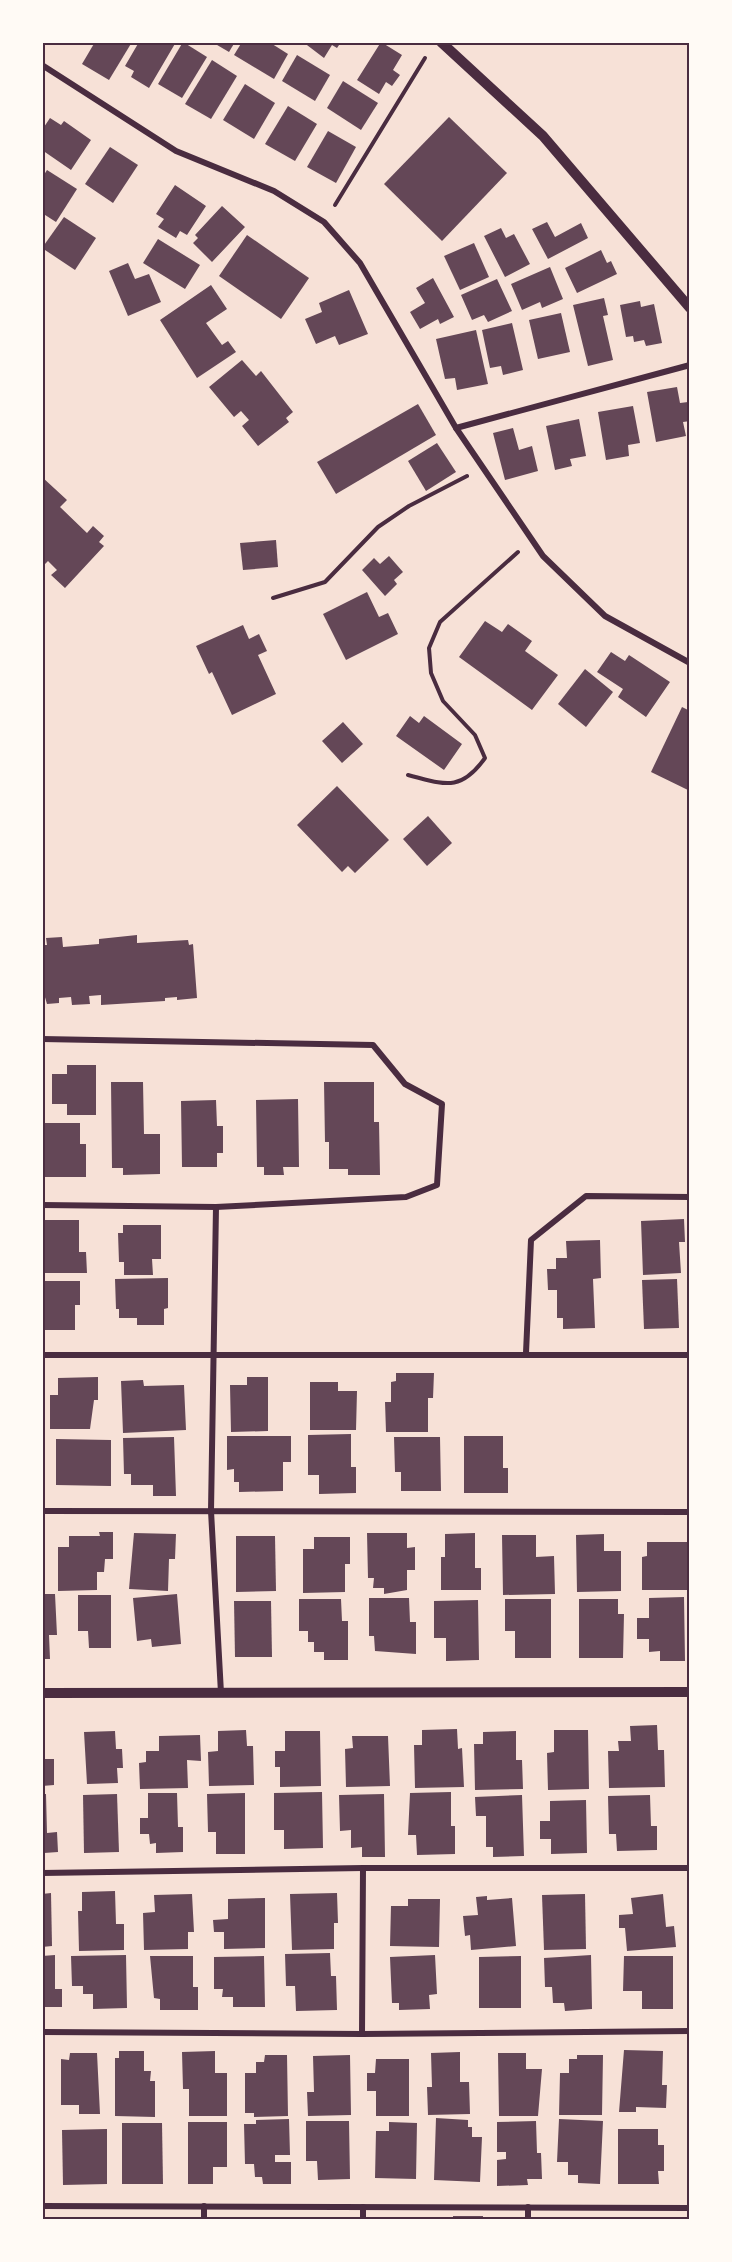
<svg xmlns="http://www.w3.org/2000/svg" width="732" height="2262" font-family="Mulish,sans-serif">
	<rect width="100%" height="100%" fill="#f7e1d7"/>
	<g fill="#644757">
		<polygon points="95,42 132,42 109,80 82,64"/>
		<polygon points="139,42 176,42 149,88 131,77 134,71 125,66"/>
		<polygon points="183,42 207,57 182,98 158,84"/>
		<polygon points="212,42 235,42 229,52"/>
		<polygon points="242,42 269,42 288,54 274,79 234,55"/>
		<polygon points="303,42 341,42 337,48 332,45 324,58"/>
		<polygon points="381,42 402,55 393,70 400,75 392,86 386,82 379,94 357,80"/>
		<polygon points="297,55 330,75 315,101 282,81"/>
		<polygon points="212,60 237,76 211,119 185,104"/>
		<polygon points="343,81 378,103 361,130 327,108"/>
		<polygon points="245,84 275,103 254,139 223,120"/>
		<polygon points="288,106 317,124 295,161 265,144"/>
		<polygon points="449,117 507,173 442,241 384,184"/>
		<polygon points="50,118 61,125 64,121 91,140 71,170 42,150 44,140 42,130"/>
		<polygon points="328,131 356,147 336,183 307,167"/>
		<polygon points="110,147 138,165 113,203 85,184"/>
		<polygon points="47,170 77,189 56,222 42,213 42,178"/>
		<polygon points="175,185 206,206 187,235 180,231 176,238 158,227 164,219 156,214"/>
		<polygon points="222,206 245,227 212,262 193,243 198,238 195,235"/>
		<polygon points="64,217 96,238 75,270 42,248"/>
		<polygon points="547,222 555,237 581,223 588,238 548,259 532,229"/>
		<polygon points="501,228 506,238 514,234 530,264 505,277 484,236"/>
		<polygon points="247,235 309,278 281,319 219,276"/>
		<polygon points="158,239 200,265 185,289 143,263"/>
		<polygon points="474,243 489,277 460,290 444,256"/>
		<polygon points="601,250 607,263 611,261 617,274 577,293 565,268"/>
		<polygon points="128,263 135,279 149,274 161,302 128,316 109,271"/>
		<polygon points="550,267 563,299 542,308 540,302 522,310 511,284"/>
		<polygon points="433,278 454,317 440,324 438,319 420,329 410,312 425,303 416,288"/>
		<polygon points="497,279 512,311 488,322 484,315 472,320 461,295"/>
		<polygon points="211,285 227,309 206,323 222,345 228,341 236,352 197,378 160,320"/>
		<polygon points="349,290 368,334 339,345 335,336 316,344 305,319 322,312 319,303"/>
		<polygon points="604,298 608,315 603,316 613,360 588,366 573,305"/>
		<polygon points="640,301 641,307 654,304 662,343 646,346 644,340 634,342 633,336 626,337 620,305"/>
		<polygon points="561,313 570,352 538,359 529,320"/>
		<polygon points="512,323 523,370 503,375 501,366 490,368 482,330"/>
		<polygon points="476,330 488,384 457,390 455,378 445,379 436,339"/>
		<polygon points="242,360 256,376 261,371 293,412 286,418 289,422 258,446 242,426 249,420 241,411 234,417 209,387"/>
		<polygon points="677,387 680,403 688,402 690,421 683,422 686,436 656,442 647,392"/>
		<polygon points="418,404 436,435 336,494 317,462"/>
		<polygon points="633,406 640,443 628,445 629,456 606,460 598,412"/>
		<polygon points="579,419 586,456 570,459 572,466 555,470 546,426"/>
		<polygon points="513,428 519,450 532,446 538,471 505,480 493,433"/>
		<polygon points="437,443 456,472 426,491 408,461"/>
		<polygon points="42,477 67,500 60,507 87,533 93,526 104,536 99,542 104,546 65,588 51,575 57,570 48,561 42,567"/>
		<polygon points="276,540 278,567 243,570 240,543"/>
		<polygon points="389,556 403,572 394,580 397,584 385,596 362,570 374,558 380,564"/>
		<polygon points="367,592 379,617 388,613 398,634 346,660 323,614"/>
		<polygon points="485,621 502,632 508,624 532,641 525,651 558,675 532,710 459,657"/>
		<polygon points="243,625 249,639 259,634 267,651 258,655 276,694 232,715 212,672 209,674 196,646"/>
		<polygon points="611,652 625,661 629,655 670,682 646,717 618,697 623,689 597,672"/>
		<polygon points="585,669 613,692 586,727 558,704"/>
		<polygon points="682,707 690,711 690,791 651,772"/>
		<polygon points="410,716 419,723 424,716 462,744 444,770 396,736"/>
		<polygon points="343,722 363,744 342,763 322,741"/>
		<polygon points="337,786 389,840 355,873 348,866 342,872 297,825"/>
		<polygon points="428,816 452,843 427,866 403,839"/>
		<polygon points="137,935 137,943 188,940 189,945 193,944 197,998 177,1000 177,997 165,998 165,1001 101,1005 101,995 89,996 90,1004 72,1005 71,997 59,998 59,1003 47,1004 42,987 42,945 47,945 46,938 62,937 63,947 99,944 99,939"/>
		<polygon points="67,1065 96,1065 96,1115 67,1115 67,1104 52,1104 52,1074 67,1074"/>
		<polygon points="111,1082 143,1082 144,1134 160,1134 160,1174 123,1175 123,1168 112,1168"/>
		<polygon points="324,1082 374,1082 374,1122 379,1122 380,1175 348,1175 348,1169 329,1169 329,1142 325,1142"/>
		<polygon points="298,1099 299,1167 283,1167 284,1175 264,1175 264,1167 257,1167 256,1100"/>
		<polygon points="216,1100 217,1126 223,1126 223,1153 217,1153 217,1167 182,1167 181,1101"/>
		<polygon points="44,1123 80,1123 80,1144 86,1144 86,1177 44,1177"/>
		<polygon points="684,1219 685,1242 679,1242 681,1273 643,1275 641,1221"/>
		<polygon points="44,1220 79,1220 79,1252 86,1252 87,1273 42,1273"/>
		<polygon points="123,1225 161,1225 161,1259 152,1259 153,1275 124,1275 124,1262 119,1262 118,1233 123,1233"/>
		<polygon points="600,1240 601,1278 593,1279 595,1328 563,1329 563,1318 557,1318 557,1290 548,1290 547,1269 556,1269 556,1258 567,1258 566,1241"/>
		<polygon points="168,1278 168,1308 164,1309 164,1325 137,1325 137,1318 119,1318 119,1309 116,1309 115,1279"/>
		<polygon points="677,1279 679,1328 644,1329 642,1280"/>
		<polygon points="42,1281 80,1281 80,1305 75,1305 75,1330 42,1330"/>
		<polygon points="396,1373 434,1373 433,1398 428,1398 428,1432 386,1432 385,1402 391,1402 391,1382 396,1381"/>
		<polygon points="98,1377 98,1400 94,1400 90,1429 50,1429 50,1395 58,1395 58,1378"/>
		<polygon points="247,1377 268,1377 268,1431 231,1432 230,1385 247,1385"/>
		<polygon points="143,1380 144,1386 184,1385 186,1430 123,1433 121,1381"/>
		<polygon points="310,1382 338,1382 338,1391 357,1391 356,1430 310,1430"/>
		<polygon points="351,1434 351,1467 356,1467 356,1493 319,1494 319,1475 308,1475 308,1435"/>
		<polygon points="227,1436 291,1436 291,1462 283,1462 283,1491 239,1492 239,1482 234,1482 234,1469 227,1470"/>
		<polygon points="464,1436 503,1436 503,1468 508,1468 508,1493 464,1493"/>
		<polygon points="174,1437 176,1496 153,1496 153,1485 131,1485 131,1474 124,1474 123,1438"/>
		<polygon points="394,1437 440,1437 441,1491 401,1491 401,1472 395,1472"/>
		<polygon points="56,1439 111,1440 111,1486 56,1485"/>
		<polygon points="99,1532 113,1532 113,1559 105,1559 104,1572 97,1572 97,1590 58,1591 58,1547 69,1547 69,1536 100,1536"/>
		<polygon points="134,1533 176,1534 175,1559 169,1559 168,1591 129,1589"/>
		<polygon points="367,1533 407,1533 407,1548 415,1547 415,1570 407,1570 407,1590 384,1594 384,1588 373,1588 374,1578 368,1578"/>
		<polygon points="475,1533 475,1568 481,1568 481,1590 441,1590 441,1557 445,1557 445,1534"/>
		<polygon points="604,1534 604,1551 621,1551 621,1591 577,1592 576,1535"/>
		<polygon points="502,1535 536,1535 536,1557 554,1556 555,1594 503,1595"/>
		<polygon points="236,1536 275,1536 276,1591 236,1592"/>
		<polygon points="314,1537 350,1537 350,1564 345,1564 345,1592 303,1593 303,1549 314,1549"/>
		<polygon points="647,1542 690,1542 688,1590 642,1590 642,1557 647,1556"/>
		<polygon points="42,1594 55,1594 57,1635 49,1635 50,1659 42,1659"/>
		<polygon points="177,1594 181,1644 152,1647 151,1639 137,1641 133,1598"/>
		<polygon points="78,1595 111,1595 111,1648 89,1648 88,1631 78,1631"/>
		<polygon points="684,1597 685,1661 660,1661 660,1651 649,1652 649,1639 637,1639 637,1618 649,1618 649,1598"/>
		<polygon points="369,1598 409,1598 410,1622 416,1622 416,1654 375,1651 374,1636 369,1636"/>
		<polygon points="299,1599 341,1599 342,1621 348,1621 348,1660 324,1660 324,1652 314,1652 314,1642 308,1642 308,1631 299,1631"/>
		<polygon points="505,1599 551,1599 551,1658 515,1658 515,1631 505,1631"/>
		<polygon points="579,1599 618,1599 618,1614 624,1614 623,1658 579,1658"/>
		<polygon points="478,1600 479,1660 446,1661 446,1638 434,1638 434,1601"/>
		<polygon points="234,1601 271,1601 272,1657 235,1657"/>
		<polygon points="657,1725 658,1750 664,1750 665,1787 609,1788 608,1751 619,1751 618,1741 631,1741 630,1726"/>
		<polygon points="457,1729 458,1749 462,1748 464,1787 415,1788 414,1745 422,1745 422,1730"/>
		<polygon points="246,1730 247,1746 253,1746 254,1785 209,1786 208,1752 218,1751 218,1731"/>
		<polygon points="554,1730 588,1730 589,1789 548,1790 547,1753 554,1752"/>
		<polygon points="115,1731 116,1749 122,1749 123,1768 117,1768 118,1783 87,1784 84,1732"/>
		<polygon points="285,1731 320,1731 321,1786 280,1787 280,1767 275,1767 275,1751 285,1751"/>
		<polygon points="516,1731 516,1760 522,1760 523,1789 475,1790 474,1744 483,1744 483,1732"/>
		<polygon points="200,1735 201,1761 187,1760 188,1788 140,1789 139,1763 146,1762 146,1751 159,1751 159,1736"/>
		<polygon points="352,1736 388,1736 390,1786 346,1787 345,1749 353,1748"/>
		<polygon points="42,1759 54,1759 54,1785 42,1786"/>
		<polygon points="322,1792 323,1848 284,1849 284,1830 274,1830 274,1793"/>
		<polygon points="451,1792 451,1826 455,1826 455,1854 417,1855 416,1835 408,1835 410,1793"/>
		<polygon points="148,1793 177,1793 178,1827 183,1827 183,1852 156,1853 156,1843 150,1844 149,1834 140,1834 140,1818 148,1818"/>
		<polygon points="245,1793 245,1854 216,1854 216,1832 208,1832 207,1794"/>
		<polygon points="42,1794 46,1794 47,1833 57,1832 58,1852 44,1853 44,1859"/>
		<polygon points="117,1794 119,1852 84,1853 83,1795"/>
		<polygon points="384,1794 385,1857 362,1857 362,1847 351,1848 351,1830 340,1831 339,1795"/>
		<polygon points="522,1795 524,1856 493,1857 493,1847 486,1847 486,1816 476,1816 475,1797"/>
		<polygon points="650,1795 651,1826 657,1826 657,1850 617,1851 616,1834 609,1834 608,1796"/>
		<polygon points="586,1800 587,1853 551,1854 551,1839 540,1839 540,1821 550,1821 550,1801"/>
		<polygon points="115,1891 116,1924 124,1924 124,1950 79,1951 78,1911 82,1911 82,1892"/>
		<polygon points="51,1893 52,1946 42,1947 42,1894"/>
		<polygon points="337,1893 338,1923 334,1923 334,1949 292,1950 290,1894"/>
		<polygon points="192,1894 194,1932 188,1932 188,1949 144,1950 143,1913 155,1912 154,1895"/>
		<polygon points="585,1894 586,1949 544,1950 542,1895"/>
		<polygon points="663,1894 666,1927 674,1926 676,1947 627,1951 625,1928 619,1928 619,1915 633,1914 631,1898"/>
		<polygon points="487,1896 487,1900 512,1898 516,1946 471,1950 470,1935 465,1936 463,1916 478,1915 476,1897"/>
		<polygon points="265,1898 265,1948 224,1949 224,1932 214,1932 213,1920 228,1919 228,1899"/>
		<polygon points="408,1899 440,1899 439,1947 390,1946 391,1906 408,1906"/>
		<polygon points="330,1953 331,1976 336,1976 337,2010 296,2011 295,1986 286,1986 285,1954"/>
		<polygon points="55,1955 55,1989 62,1989 62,2007 42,2007 42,1956"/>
		<polygon points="126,1955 127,2008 93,2009 93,1994 83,1994 83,1986 72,1986 71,1956"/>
		<polygon points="435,1955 437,1994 429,1995 430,2009 399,2010 399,2003 392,2003 390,1957"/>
		<polygon points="591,1955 592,2009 565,2011 564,2003 553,2003 552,1987 545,1987 544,1958"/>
		<polygon points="150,1956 193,1956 193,1987 198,1987 198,2010 160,2010 160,1999 154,1998"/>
		<polygon points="264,1956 265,2007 233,2007 233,1997 222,1997 223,1989 214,1989 214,1957"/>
		<polygon points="521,1956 521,2008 479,2008 479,1957"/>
		<polygon points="624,1956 673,1956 673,2009 642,2009 642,1991 623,1991"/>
		<polygon points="624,2050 663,2051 662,2085 667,2085 666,2108 636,2107 636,2112 619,2112"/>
		<polygon points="119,2051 144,2051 144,2071 151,2071 150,2081 155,2081 155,2117 115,2116 115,2058 119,2058"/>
		<polygon points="215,2051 215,2073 227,2073 227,2116 189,2116 189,2089 183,2089 182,2052"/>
		<polygon points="460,2052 460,2082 469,2082 470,2114 428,2115 427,2087 432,2087 431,2053"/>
		<polygon points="70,2053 97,2053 100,2114 79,2114 79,2105 61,2105 61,2059 69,2060"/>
		<polygon points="498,2053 526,2053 526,2069 542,2069 538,2116 499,2116"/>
		<polygon points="265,2055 287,2055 288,2116 254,2117 254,2113 245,2113 245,2073 256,2073 256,2062 264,2062"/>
		<polygon points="350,2055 351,2115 308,2116 307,2092 314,2092 313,2056"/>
		<polygon points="577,2055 603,2055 602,2115 559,2115 560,2073 569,2073 569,2059 577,2059"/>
		<polygon points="376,2059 409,2059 409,2116 376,2116 376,2091 367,2091 367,2073 375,2073"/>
		<polygon points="436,2118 468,2120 468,2127 472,2127 472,2137 482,2137 480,2182 434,2180"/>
		<polygon points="289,2119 290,2155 275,2155 275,2162 291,2162 291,2184 263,2184 262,2177 255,2177 254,2164 245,2164 244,2124 256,2124 256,2120"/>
		<polygon points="559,2119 603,2121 600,2184 578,2183 578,2175 568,2175 568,2162 557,2162"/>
		<polygon points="306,2121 349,2121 350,2179 318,2180 317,2161 306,2161"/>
		<polygon points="536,2121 537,2153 541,2153 542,2179 527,2179 528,2185 497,2186 497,2160 506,2159 506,2152 497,2152 497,2122"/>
		<polygon points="188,2122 227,2122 227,2167 213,2167 213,2184 188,2184"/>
		<polygon points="389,2122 417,2123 416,2179 375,2178 376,2131 389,2131"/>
		<polygon points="122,2123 162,2123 163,2184 122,2184"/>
		<polygon points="107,2129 107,2184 63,2185 62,2130"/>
		<polygon points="618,2129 658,2129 658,2145 664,2145 664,2171 658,2171 659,2184 618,2184"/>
		<rect x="453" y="2216" width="30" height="4"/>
		<rect x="128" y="2217" width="42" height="3"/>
	</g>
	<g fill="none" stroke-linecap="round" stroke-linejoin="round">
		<g stroke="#4a2c40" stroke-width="4">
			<polyline points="335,205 425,58"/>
			<polyline points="273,598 325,582 378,527 409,506 467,476"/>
			<path d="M408,775C444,784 460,793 485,758L475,735L443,701L431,673L429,648L440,622L518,552"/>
		</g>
		<g stroke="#4a2c40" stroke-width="6">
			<polyline points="42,65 176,151 274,191 324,222 360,263 456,428 543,556 605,616 690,663"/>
			<polyline points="456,428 690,365"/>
			<polyline points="42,1039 373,1045 405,1084 442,1104 437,1185 406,1197 216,1207 42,1205"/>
			<polyline points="216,1207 211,1511 221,1693"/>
			<polyline points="526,1353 531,1240 586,1196 690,1197"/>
			<polyline points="42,1355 690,1355"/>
			<polyline points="42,1511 690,1512"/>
			<polyline points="42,1873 363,1868 690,1868"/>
			<polyline points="42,2032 362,2034 690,2031"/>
			<polyline points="362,2034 363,1868"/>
			<polyline points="42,2065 42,2032"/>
			<polyline points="42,2206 690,2208"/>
			<polyline points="363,2207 363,2220"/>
			<polyline points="204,2220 204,2206"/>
			<polyline points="528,2220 528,2207"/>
		</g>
		<g stroke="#4a2c40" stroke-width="10">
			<polyline points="441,42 543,136 690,308"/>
			<polyline points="42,1693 690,1692"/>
		</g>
	</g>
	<rect width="732" height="2262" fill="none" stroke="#fffaf5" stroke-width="87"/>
	<rect x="44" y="44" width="644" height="2174" fill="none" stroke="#4a2c40" stroke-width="2"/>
</svg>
